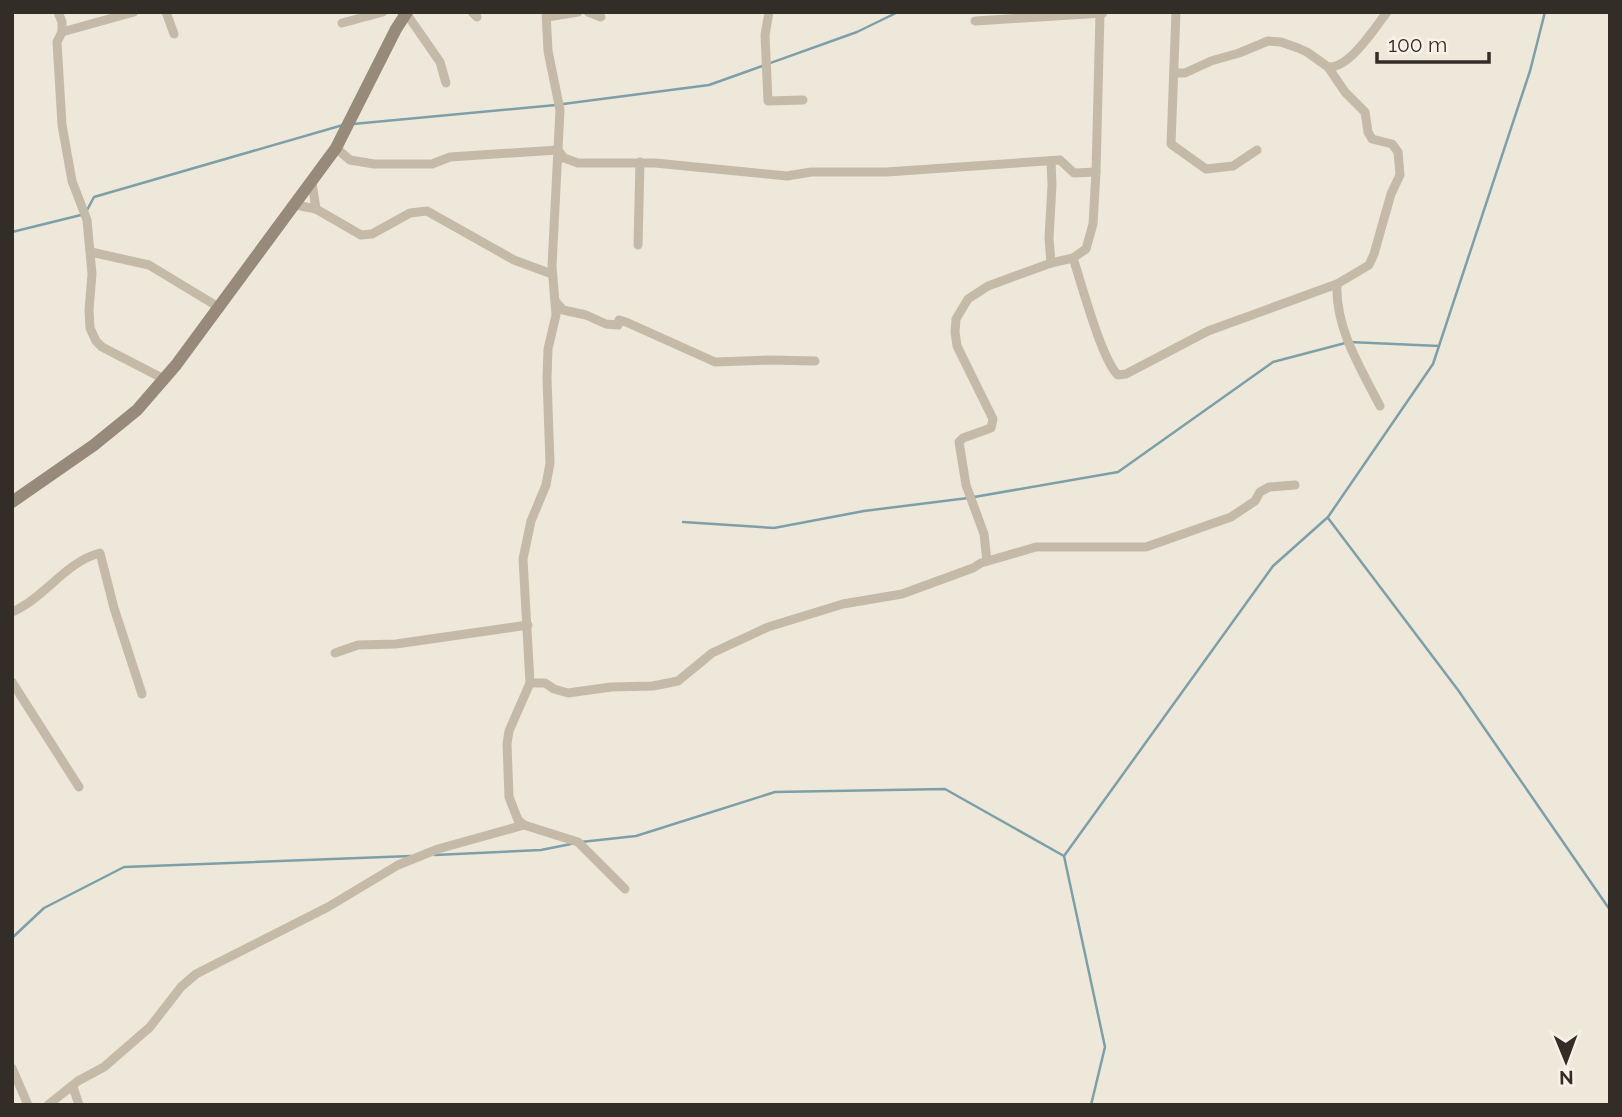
<svg xmlns="http://www.w3.org/2000/svg" width="1622" height="1117" font-family="Raleway,sans-serif">
	<rect width="100%" height="100%" fill="#eee8db"/>
	<g fill="none" stroke-linecap="round" stroke-linejoin="round">
		<g stroke="#7d9fa8" stroke-width="2.5">
			<polyline points="563,104 709,85 857,32 898,12"/>
			<polyline points="353,124 556,105"/>
			<polyline points="12,232 85,214 94,197 343,125"/>
			<polyline points="974,497 1118,472 1273,362 1349,342 1439,346"/>
			<polyline points="1328,518 1458,690 1610,910"/>
			<polyline points="683,522 774,528 864,511 968,498"/>
			<polyline points="581,842 636,836 775,792 945,789 1064,856"/>
			<polyline points="435,855 541,850 571,844"/>
			<polyline points="12,938 44,908 124,867 411,856"/>
			<polyline points="1091,1105 1105,1047 1064,856 1273,566 1328,517 1433,364 1530,71 1545,12"/>
		</g>
		<g stroke="#c5baa8" stroke-width="9">
			<polyline points="58,12 62,22 62,32"/>
			<polyline points="134,12 62,32 57,42 62,125 72,181 87,220 92,274 89,310 90,328 96,341 102,347 164,379"/>
			<polyline points="166,12 174,34"/>
			<polyline points="472,12 477,17"/>
			<polyline points="546,12 548,51 560,110 552,266 556,315 548,349 547,378 550,463 546,485 531,521 523,559 530,683 509,731 507,744 509,797 518,820 524,825 578,842 625,889"/>
			<polyline points="588,12 601,17"/>
			<polyline points="769,12 765,35 768,101 803,100"/>
			<polyline points="1176,12 1171,144 1206,169 1233,166 1257,150"/>
			<polyline points="402,13 406,13 440,62 446,83"/>
			<polyline points="547,17 578,12"/>
			<polyline points="975,21 1103,13"/>
			<polyline points="342,23 383,12"/>
			<path d="M1328,67C1349,69 1375,28 1387,12"/>
			<path d="M1175,73H1185L1211,61L1239,53L1268,41L1281,42L1298,48L1307,52L1328,67L1345,92L1365,112L1368,132L1372,139L1392,144L1398,152L1400,175L1391,194L1374,254L1369,265L1337,284C1335,328 1361,369 1380,406"/>
			<polyline points="336,148 350,160 374,164 432,164 450,157 558,150 564,158 578,163 655,163 787,176 811,172 886,172 1060,160 1074,173 1096,172"/>
			<polyline points="312,183 316,209"/>
			<polyline points="296,205 316,209 361,235 372,234 410,213 427,211 514,260 552,274"/>
			<polyline points="638,245 640,162"/>
			<polyline points="91,252 149,265 220,308"/>
			<path d="M1073,258C1081,282 1102,361 1118,375L1126,374L1208,331L1337,284"/>
			<polyline points="1051,263 1049,238 1052,185 1051,161"/>
			<polyline points="556,302 563,310 586,315 606,324 618,325 619,320 626,322 715,362 770,360 815,361"/>
			<polyline points="987,561 984,534 966,485 959,442 963,438 991,428 993,419 957,346 955,332 956,319 968,299 988,286 1051,263 1073,258 1086,249 1093,224 1096,172 1100,13"/>
			<path d="M12,612C45,598 65,562 100,553L114,608L142,694"/>
			<polyline points="335,653 358,645 396,644 528,625"/>
			<polyline points="12,682 79,787"/>
			<polyline points="530,683 545,683 554,689 568,693 611,687 653,686 678,681 712,653 768,627 843,604 902,594 973,568 981,563 1036,547 1146,547 1231,517 1255,501 1260,492 1269,487 1295,485"/>
			<polyline points="12,1068 28,1105"/>
			<polyline points="73,1087 79,1105"/>
			<polyline points="48,1105 78,1081 104,1067 150,1027 181,987 196,974 328,907 398,865 438,849 524,825"/>
		</g>
		<polyline stroke="#988a7a" stroke-width="12" points="12,502 94,445 137,410 176,365 336,148 396,29 407,12"/>
	</g>
	<rect width="1622" height="1117" fill="none" stroke="#332d27" stroke-width="28"/>
	<g transform="translate(1566 1061) rotate(179)" stroke="#f6f2e7" stroke-width="5" paint-order="stroke">
	<path d="M0-5L12 26L0 18L-12 26Z" fill="#332d27"/>
	<text y="-10" font-size="19" font-weight="bold" text-anchor="middle" fill="#332d27">N</text>
	</g>
	<path d="M1377 52v10h112v-10" fill="none" stroke="#332d27" stroke-width="3.5"/>
	<text x="1388" y="52" font-size="21" fill="#332d27" stroke="#f6f2e7" stroke-width="5" paint-order="stroke">100 m</text>
</svg>
